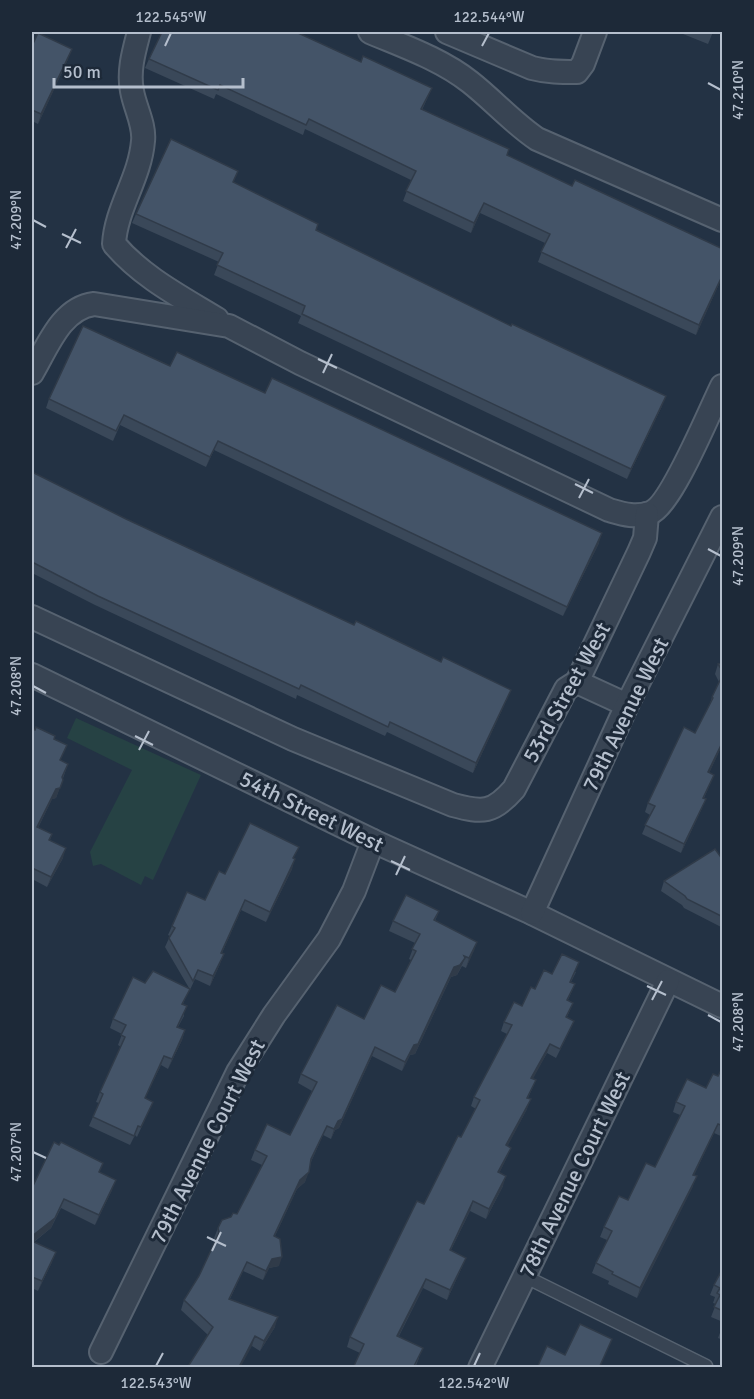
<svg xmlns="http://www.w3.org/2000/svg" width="754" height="1399" font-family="Signika,sans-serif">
	<rect width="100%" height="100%" fill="#233244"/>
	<polygon fill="#264244" points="76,718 201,775 153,880 145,876 141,885 101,864 93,866 90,852 132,770 67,738"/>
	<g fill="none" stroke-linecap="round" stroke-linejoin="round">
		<defs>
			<polyline id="service" points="524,1276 706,1366"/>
			<g id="minor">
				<path d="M139,32C134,51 128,71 132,91C135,108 145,125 143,141C140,178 116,208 114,244C142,277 181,297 217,319"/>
				<path d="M370,32C403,46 441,59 470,82C493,100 512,122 537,139L722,220"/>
				<path d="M447,32L532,68C547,72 561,72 577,72L583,64L595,32"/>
				<path d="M32,373C47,348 61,308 94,304L229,326L300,363L609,510C623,514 635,518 650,513C671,506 710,410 722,386"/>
				<path d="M32,617L293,739L453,805C483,813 493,813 514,789L566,689L577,682L639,552L645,538L647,514"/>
				<polyline points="32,675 373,841 532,913 722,1006"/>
				<polyline points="577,682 627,705"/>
				<polyline points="532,913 627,705 722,517"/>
				<polyline points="101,1352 238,1072 274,1015 329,939 354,891 373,841"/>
				<polyline points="480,1368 668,981"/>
			</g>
		</defs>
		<use href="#service" stroke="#566270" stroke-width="15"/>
		<use href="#minor" stroke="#566270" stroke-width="26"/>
		<use href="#service" stroke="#384453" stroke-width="12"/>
		<use href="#minor" stroke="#384453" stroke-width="22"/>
	</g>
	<g fill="#3a4859">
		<polygon points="678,32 713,32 708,44"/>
		<polygon points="32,46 68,59 38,124 32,121"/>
		<polygon points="149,59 361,62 432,88 422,110 507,155 572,186 723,249 723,275 696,335 538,262 545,243 480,213 471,233 403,201 411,180 305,129 303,135 216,94 214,99 145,68"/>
		<polygon points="234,183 318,224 316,230 662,406 627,479 298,323 301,316 214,275 219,262 132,223 136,214"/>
		<polygon points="170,366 265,393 599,543 563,616 214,450 206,467 120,425 113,441 46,408 49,399"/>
		<polygon points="32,472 126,519 354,625 441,662 511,690 507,699 473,773 387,732 385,736 297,695 296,699 95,605 32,573"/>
		<polygon points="723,663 723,743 709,773 714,775 704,798 702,808 681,853 642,834 650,815 645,812 648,803 695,733 709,707 712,697 719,682 715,674 718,664"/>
		<polygon points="32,731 54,739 67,745 60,760 68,764 56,798 52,799 38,828 52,834 50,840 63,858 47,887 32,879"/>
		<polygon points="294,859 292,869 266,922 241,910 222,953 220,964 210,986 195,979 190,990 189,989 183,1004 184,1016 178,1027 185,1030 182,1040 168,1069 161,1065 145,1098 153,1102 137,1137 135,1135 130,1145 89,1126 99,1103 96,1102 100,1092 121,1047 118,1045 122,1034 110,1028 113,1019 145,983 189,988 165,947 170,936 168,935 172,926 205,900 225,874"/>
		<polygon points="723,860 723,928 684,908 682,905 661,891 664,881"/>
		<polygon points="439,911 435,921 477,942 466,968 462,966 457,975 451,977 415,1054 410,1055 402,1071 372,1056 339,1128 335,1130 331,1139 323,1135 311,1162 305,1182 297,1189 275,1236 279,1266 269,1268 263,1280 243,1271 230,1299 275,1327 260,1351 252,1346 208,1335 181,1310 184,1300 199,1276 215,1242 214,1238 218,1228 237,1214 262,1165 251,1160 255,1150 290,1135 312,1091 298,1083 301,1074 395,992 411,960 409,959 415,943 389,931 393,921"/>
		<polygon points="576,972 571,982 575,984 568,1000 573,1003 567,1017 574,1021 570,1030 556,1058 547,1053 532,1079 536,1080 528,1098 527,1109 507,1146 511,1148 507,1157 499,1173 503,1186 486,1219 470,1211 451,1250 466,1258 462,1267 447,1300 423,1288 399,1336 419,1358 415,1368 353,1368 360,1353 347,1347 350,1337 461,1137 476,1109 471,1106 474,1097 507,1034 501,1031 504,1022 522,1006 535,989 552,974"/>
		<polygon points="723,1066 723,1137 714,1133 694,1175 693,1186 637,1298 608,1284 609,1281 592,1273 596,1263 607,1240 600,1237 604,1227 628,1200 655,1167 680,1115 673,1112 676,1102 706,1088 718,1076"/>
		<polygon points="32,1188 112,1190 95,1225 61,1208 51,1228 34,1242 52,1262 38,1291 32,1288"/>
		<polygon points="723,1268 723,1322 711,1317 716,1304 713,1303 715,1297 710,1295 714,1285"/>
		<polygon points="723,1325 723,1340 718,1338"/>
	</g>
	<g fill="#303b49">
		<polygon points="72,49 68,59 38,124 41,114"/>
		<polygon points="484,203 480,213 471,233 474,223"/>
		<polygon points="723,274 723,275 696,335 699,325"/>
		<polygon points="666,396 662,406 627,479 631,469"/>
		<polygon points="218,441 214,450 206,467 210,457"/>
		<polygon points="602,533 599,543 563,616 567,607"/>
		<polygon points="511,690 507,699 473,773 476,763"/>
		<polygon points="723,741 723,743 705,782 708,772"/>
		<polygon points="63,780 56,798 52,799 33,837 37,827 56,789"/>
		<polygon points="706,799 702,808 681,853 684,844"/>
		<polygon points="66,848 63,858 47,887 51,877"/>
		<polygon points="295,859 292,869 266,922 270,912"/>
		<polygon points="245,900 241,910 218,962 221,953"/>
		<polygon points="477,942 474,951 466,968 469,958"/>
		<polygon points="224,954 220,964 210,986 213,976"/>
		<polygon points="465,958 461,967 457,975 451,977 415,1054 410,1055 402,1071 405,1062 454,967"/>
		<polygon points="185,1030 182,1040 168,1069 172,1059"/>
		<polygon points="550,1044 547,1053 528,1088 531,1078"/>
		<polygon points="375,1047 372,1056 339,1128 335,1130 331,1139 334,1129"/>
		<polygon points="164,1056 161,1065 141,1107 145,1098"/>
		<polygon points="531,1099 527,1109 503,1155 506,1145"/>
		<polygon points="718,1124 714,1133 690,1184 693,1175"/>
		<polygon points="327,1126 323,1135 308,1168 311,1159"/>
		<polygon points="511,1148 507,1157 495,1182 498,1172"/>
		<polygon points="309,1172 305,1182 297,1189 271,1245 300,1180"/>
		<polygon points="506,1176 503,1186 486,1219 489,1209"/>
		<polygon points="697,1176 693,1186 637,1298 640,1288"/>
		<polygon points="116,1180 112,1190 95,1225 99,1215"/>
		<polygon points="64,1199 51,1228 32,1243 32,1236"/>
		<polygon points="473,1201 470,1211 446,1259 450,1250"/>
		<polygon points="56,1252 52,1262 38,1291 42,1281"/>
		<polygon points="282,1257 279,1266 269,1268 263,1280 266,1271 272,1259"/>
		<polygon points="466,1258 462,1267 447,1300 450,1290"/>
		<polygon points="426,1279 423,1288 394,1345 397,1336"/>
		<polygon points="278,1317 275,1327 260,1351 264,1341"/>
		<polygon points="255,1336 252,1346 240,1368 237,1368"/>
	</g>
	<g fill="#445468" stroke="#303b49" stroke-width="1.5">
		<polygon points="162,32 296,32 361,62 363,56 432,88 421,109 509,149 507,155 572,186 575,180 723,249 723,274 699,325 541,252 550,234 484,203 474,223 406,191 416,171 309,119 306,125 220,85 218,90 149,59"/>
		<polygon points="38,33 72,49 41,114 32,110 32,46"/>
		<polygon points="171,139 238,171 233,182 318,224 316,230 511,326 512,324 666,396 631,469 302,314 305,306 217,265 223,253 136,214"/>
		<polygon points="83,326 170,366 177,352 265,393 272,378 602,533 567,607 218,441 210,457 124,415 116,431 49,399"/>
		<polygon points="32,472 126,519 354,625 356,621 441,662 443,657 511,690 476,763 390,722 388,727 301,685 299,689 98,596 32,562"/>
		<polygon points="723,663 723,672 718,664"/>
		<polygon points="723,674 723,741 708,772 714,775 703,798 706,799 684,844 645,825 655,806 648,803 684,727 695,733 713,698 712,697"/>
		<polygon points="36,727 55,736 54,739 67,745 60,760 68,764 62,777 63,780 60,788 56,789 37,827 52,834 49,840 66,848 51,877 32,868 32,731 33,729 35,730"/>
		<polygon points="250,823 299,847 293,858 295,859 270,912 245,900 221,953 224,954 213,976 198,970 193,981 169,938 175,928 172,926 187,892 205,900 219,871 225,874"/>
		<polygon points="715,849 723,860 723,917 687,899 685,896 664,881"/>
		<polygon points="406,895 439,911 434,920 477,942 469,958 464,956 465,958 460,965 454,967 418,1044 414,1045 405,1062 375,1047 342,1119 338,1121 334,1129 327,1126 311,1159 309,1172 300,1180 274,1236 280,1239 282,1257 272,1259 266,1271 247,1262 229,1299 278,1317 264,1341 255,1336 240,1365 237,1368 187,1368 213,1327 184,1300 199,1276 219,1233 218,1228 222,1220 231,1217 233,1213 237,1214 267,1156 255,1150 267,1124 290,1135 317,1082 301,1074 337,1005 364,1019 381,985 395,992 416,951 412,949 420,934 393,921"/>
		<polygon points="562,954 579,962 570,982 575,984 567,1000 573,1003 566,1017 574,1021 560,1049 550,1044 531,1078 536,1080 527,1098 531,1099 506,1145 511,1148 498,1172 506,1176 489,1209 473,1201 450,1250 466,1258 450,1290 426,1279 397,1336 423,1348 413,1368 353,1368 364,1344 350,1337 417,1201 424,1204 458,1136 461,1137 480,1100 474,1097 512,1025 504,1022 514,1002 522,1006 531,987 535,989 544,970 552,974"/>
		<polygon points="153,971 190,989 182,1004 187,1006 177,1027 185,1030 172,1059 164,1056 145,1098 153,1102 141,1127 138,1126 134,1136 93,1117 103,1094 100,1092 125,1037 121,1035 126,1025 113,1019 133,977 145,983"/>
		<polygon points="723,1066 723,1126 718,1124 693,1175 697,1176 640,1288 612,1274 613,1272 596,1263 612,1231 604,1227 619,1196 628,1200 646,1163 655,1167 685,1106 676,1102 687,1079 706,1088 713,1074 718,1076"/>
		<polygon points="54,1142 59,1145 61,1142 103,1163 99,1172 116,1180 99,1215 64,1199 55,1218 32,1236 32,1188"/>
		<polygon points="32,1241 56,1252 42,1281 32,1277"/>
		<polygon points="723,1268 723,1311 714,1307 720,1295 717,1293 720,1288 714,1285"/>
		<polygon points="580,1324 612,1339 599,1368 537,1368 547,1346 565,1355"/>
	</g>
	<path fill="none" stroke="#b5bfcd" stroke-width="2" d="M165,46L171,33M482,46L489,33M708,83L721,90M33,220L46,227M62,234L81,243M66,248L76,229M318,359L337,368M323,373L332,354M575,484L593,493M579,498L589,479M708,549L721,556M33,686L46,693M135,736L153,745M139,750L149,731M391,861L410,870M396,875L405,856M647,986L666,995M652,1000L662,981M708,1015L721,1022M33,1152L46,1158M207,1237L226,1246M212,1251L221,1232M156,1366L163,1353M474,1366L480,1353"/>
	<g text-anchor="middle" stroke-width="6" stroke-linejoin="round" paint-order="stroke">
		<g font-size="22" fill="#b5bfcd" stroke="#1d2938">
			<text transform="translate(566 692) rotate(-61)" y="8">53rd Street West</text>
			<text transform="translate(625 714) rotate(-64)" y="8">79th Avenue West</text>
			<text transform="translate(312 811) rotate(26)" y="8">54th Street West</text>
			<text transform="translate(207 1141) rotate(-63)" y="8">79th Avenue Court West</text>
			<text transform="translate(574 1174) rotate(-64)" y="8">78th Avenue Court West</text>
		</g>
	</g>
	<rect width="754" height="1399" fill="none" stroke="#1d2938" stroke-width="66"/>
	<path d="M54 78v9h189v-9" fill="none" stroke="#b5bfcd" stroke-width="3"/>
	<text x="63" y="78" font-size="18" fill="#b5bfcd" stroke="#1d2938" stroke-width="4.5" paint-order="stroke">50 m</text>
	<rect x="33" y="33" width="688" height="1333" fill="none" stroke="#b5bfcd" stroke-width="2"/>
	<g font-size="15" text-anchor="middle" fill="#b5bfcd">
		<text x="171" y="22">122.545°W</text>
		<text x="489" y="22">122.544°W</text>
		<text transform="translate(738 90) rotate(-90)" y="5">47.210°N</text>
		<text transform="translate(16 220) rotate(-90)" y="5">47.209°N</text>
		<text transform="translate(738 556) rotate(-90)" y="5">47.209°N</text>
		<text transform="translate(16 686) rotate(-90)" y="5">47.208°N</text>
		<text transform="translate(738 1022) rotate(-90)" y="5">47.208°N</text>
		<text transform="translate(16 1152) rotate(-90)" y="5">47.207°N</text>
		<text x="156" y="1388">122.543°W</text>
		<text x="474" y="1388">122.542°W</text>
	</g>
</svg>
